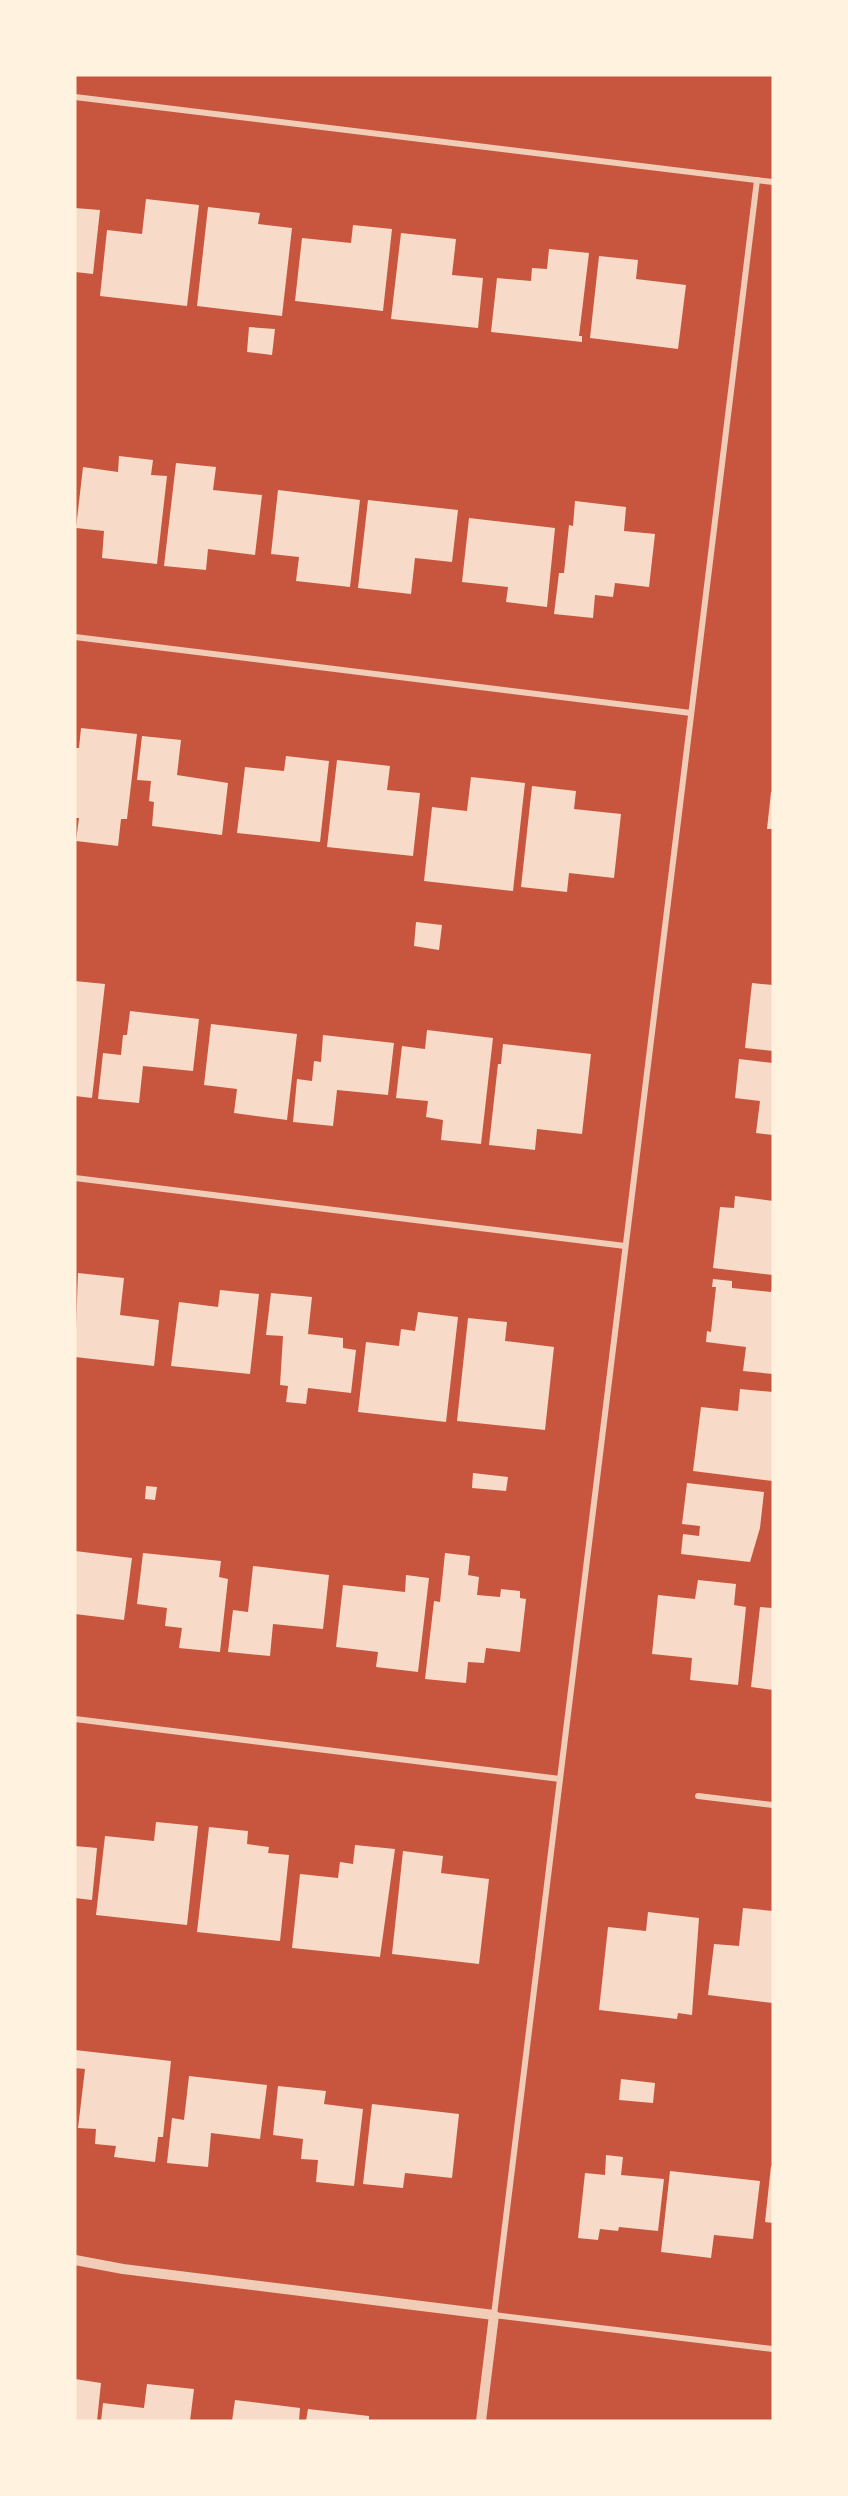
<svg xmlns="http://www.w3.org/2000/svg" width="848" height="2496" font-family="'Source Sans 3',sans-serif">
	<rect width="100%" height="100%" fill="#c8553d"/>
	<g fill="#f7dbc8">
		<polygon points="146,199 199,205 187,306 100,296 107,230 142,234"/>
		<polygon points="208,207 260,213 258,224 292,228 282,316 197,306"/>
		<polygon points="75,208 100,210 93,274 75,272"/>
		<polygon points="353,225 392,229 383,311 295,301 302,238 351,243"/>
		<polygon points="401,233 456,239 452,275 483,278 478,328 391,319"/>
		<polygon points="549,249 589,253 579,336 582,336 582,342 491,332 497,278 531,281 532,268 547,269"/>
		<polygon points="599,256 638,260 636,279 686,285 678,349 590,338"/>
		<polygon points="249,327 275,329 272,355 247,352"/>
		<polygon points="119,456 153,460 151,475 167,476 157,564 102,558 104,531 76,528 83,467 118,472"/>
		<polygon points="176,463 216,467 213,490 262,495 255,555 208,549 206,570 164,566"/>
		<polygon points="278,490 360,500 350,587 296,581 299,557 271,554"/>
		<polygon points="368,500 458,510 452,562 415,558 411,594 358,588"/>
		<polygon points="575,501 626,507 624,531 655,534 649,587 615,583 613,597 595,595 593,618 554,614 559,573 564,573 569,525 573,526"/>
		<polygon points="469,518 555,528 547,607 506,602 508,587 462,582"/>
		<polygon points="81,728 137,734 127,819 121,819 118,846 76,841 79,818 75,818 75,748 79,748"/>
		<polygon points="142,736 181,740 177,775 228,783 222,835 152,826 154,802 149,801 151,781 137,780"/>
		<polygon points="286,756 329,761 320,842 237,833 245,767 284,771"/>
		<polygon points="337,760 390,766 387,790 420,793 413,856 327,847"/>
		<polygon points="471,777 525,783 513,891 424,881 432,807 467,811"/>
		<polygon points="532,786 576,791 574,809 621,814 614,878 569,873 567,892 521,887"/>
		<polygon points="771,792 773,792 773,829 767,829"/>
		<polygon points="416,922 442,925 439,950 414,946"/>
		<polygon points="75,981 105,984 92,1098 75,1096"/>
		<polygon points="752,983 773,985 773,1051 745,1048"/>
		<polygon points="130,1011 199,1019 193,1071 143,1066 139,1103 98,1099 103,1053 121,1055 123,1035 127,1035"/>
		<polygon points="211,1024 297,1034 287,1120 234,1113 237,1089 204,1085"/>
		<polygon points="427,1030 493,1038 481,1144 441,1140 443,1120 426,1117 428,1101 396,1098 402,1046 425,1049"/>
		<polygon points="323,1035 394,1043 388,1095 337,1090 333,1126 293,1122 297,1079 312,1081 314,1061 321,1062"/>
		<polygon points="503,1044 591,1054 582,1134 537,1129 535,1150 489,1145 498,1064 501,1064"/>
		<polygon points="739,1059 773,1063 773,1135 756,1133 760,1101 735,1098"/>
		<polygon points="735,1196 773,1201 773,1275 713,1268 720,1207 734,1208"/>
		<polygon points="78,1273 124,1278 120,1315 159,1320 154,1366 75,1357"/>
		<polygon points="713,1279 732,1281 732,1288 771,1292 773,1285 773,1374 743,1371 746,1347 706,1342 707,1331 711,1332 716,1287 712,1287"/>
		<polygon points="220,1290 259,1294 250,1374 171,1366 179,1302 218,1307"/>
		<polygon points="271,1293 312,1297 308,1334 343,1338 343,1348 356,1350 351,1393 308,1388 306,1404 286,1402 288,1386 280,1385 283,1336 266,1335"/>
		<polygon points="418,1312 458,1317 446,1422 358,1412 366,1342 399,1346 401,1329 415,1331"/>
		<polygon points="468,1318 507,1322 505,1341 554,1347 545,1430 457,1421"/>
		<polygon points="740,1389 773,1392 773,1481 693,1471 701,1407 738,1411"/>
		<polygon points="473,1473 508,1477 506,1491 472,1488"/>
		<polygon points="687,1483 764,1492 760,1528 750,1562 681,1554 683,1534 699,1536 700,1526 682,1524"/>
		<polygon points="146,1486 157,1487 155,1500 145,1499"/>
		<polygon points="75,1551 132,1558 124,1620 75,1614"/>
		<polygon points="143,1553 221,1561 219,1577 228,1579 220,1652 179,1648 182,1628 165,1626 167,1608 137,1604"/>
		<polygon points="445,1553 470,1556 468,1575 479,1577 477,1595 500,1597 501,1589 520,1591 520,1598 526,1599 520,1652 486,1648 484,1663 468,1662 466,1683 425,1679 434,1601 440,1602"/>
		<polygon points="253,1566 329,1575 323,1629 273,1624 270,1656 228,1652 233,1610 248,1612"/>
		<polygon points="406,1575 429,1578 418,1672 376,1667 378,1652 336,1647 343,1585 405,1592"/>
		<polygon points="698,1580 736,1584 734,1605 746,1607 738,1685 690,1680 692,1658 652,1654 658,1595 695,1599"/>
		<polygon points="760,1607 773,1608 773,1690 751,1687"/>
		<polygon points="156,1822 198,1826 187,1925 96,1915 105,1836 154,1841"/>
		<polygon points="209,1827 248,1831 247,1844 269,1847 268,1853 289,1855 280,1941 197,1932"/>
		<polygon points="355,1845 395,1849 380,1957 292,1948 300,1874 338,1878 340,1862 353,1864"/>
		<polygon points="75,1846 97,1848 92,1900 75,1898"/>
		<polygon points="403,1851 443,1856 441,1873 489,1879 479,1964 392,1954"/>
		<polygon points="743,1908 773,1911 773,2003 708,1995 714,1944 739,1946"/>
		<polygon points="648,1912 699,1918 692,2015 678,2013 677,2019 599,2010 608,1927 646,1931"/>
		<polygon points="75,2050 171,2061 163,2137 158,2137 155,2162 114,2157 116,2146 95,2144 96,2129 78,2128 85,2069 75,2068"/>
		<polygon points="189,2076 267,2085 260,2139 211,2133 208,2167 167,2163 172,2118 184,2120"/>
		<polygon points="621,2079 655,2083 653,2103 619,2100"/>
		<polygon points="278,2086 326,2091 324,2104 363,2109 354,2186 316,2182 318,2160 301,2159 303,2139 273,2135"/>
		<polygon points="372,2104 459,2114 452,2178 405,2173 403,2188 363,2184"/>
		<polygon points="606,2155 623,2157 621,2175 664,2179 658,2231 619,2227 618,2231 600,2229 598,2240 578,2238 585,2173 605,2175"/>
		<polygon points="771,2166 773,2166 773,2223 765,2222"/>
		<polygon points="670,2171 760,2181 753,2239 714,2235 711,2258 661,2252"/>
		<polygon points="75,2379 101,2383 97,2421 75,2421"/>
		<polygon points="147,2384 194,2389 190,2421 101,2421 103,2403 144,2408"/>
		<polygon points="235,2400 300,2408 299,2421 232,2421"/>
		<polygon points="308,2409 369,2416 369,2421 306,2421"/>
	</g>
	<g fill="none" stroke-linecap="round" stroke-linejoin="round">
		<g stroke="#f1ccb7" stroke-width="6">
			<polyline points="75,97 773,182"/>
			<polyline points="757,180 494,2315 773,2349"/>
			<polyline points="75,637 691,713"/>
			<polyline points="75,1178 625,1246"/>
			<polyline points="75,1719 560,1779"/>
			<polyline points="698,1796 773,1805"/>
		</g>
		<polyline stroke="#f1ccb7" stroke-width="10" points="75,2260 123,2269 494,2315 481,2421"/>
	</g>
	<rect width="848" height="2496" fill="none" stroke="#fff3e0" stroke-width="153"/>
</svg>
